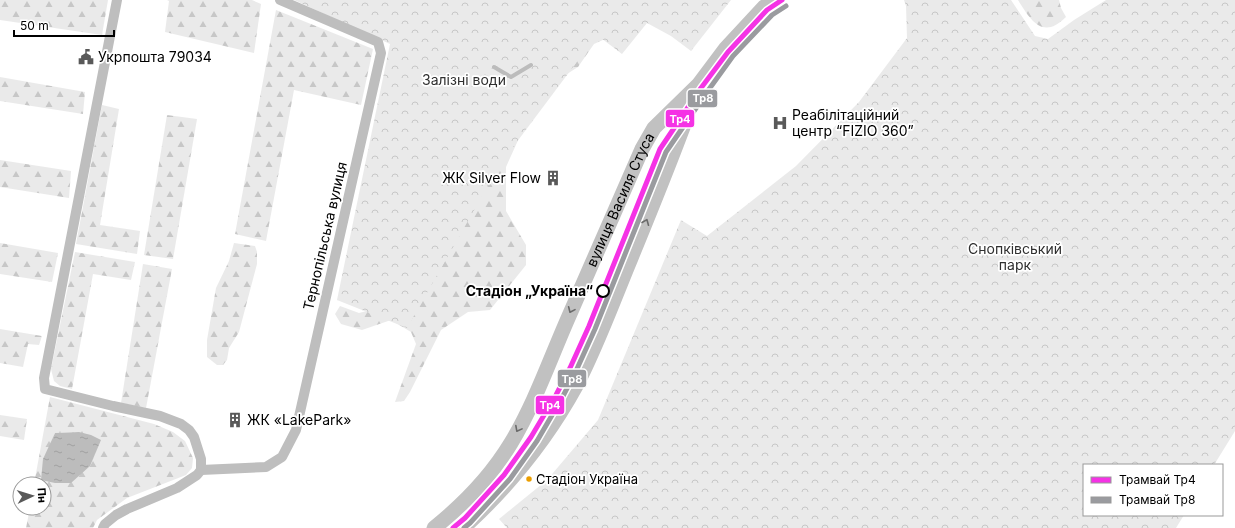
<svg xmlns="http://www.w3.org/2000/svg" width="1235" height="528" font-family="Inter,sans-serif">
	<defs>
		<pattern id="forest-firs" width="22" height="20" patternUnits="userSpaceOnUse"><rect width="22" height="20" fill="#eaeaea"/><path d="M5 1l3.5 6h-7zM16 11l3.5 6h-7z" fill="#c7c7c7"/></pattern>
		<pattern id="park-crowns" width="20" height="18" patternUnits="userSpaceOnUse"><rect width="20" height="18" fill="#eaeaea"/><path d="M2 6a3 3 0 1 1 6 0M12 15a3 3 0 1 1 6 0" fill="none" stroke="#c7c7c7"/></pattern>
		<pattern id="water-ripples" width="26" height="14" patternUnits="userSpaceOnUse"><rect width="26" height="14" fill="#bcbcbc"/><path d="M2 4q2-2 4 0t4 0M15 11q2-2 4 0t4 0" fill="none" stroke="#a0a0a0"/></pattern>
	</defs>
	<rect width="100%" height="100%" fill="#fff"/>
	<g fill="url(#forest-firs)" fill-rule="evenodd">
		<polygon points="0,0 108,0 102,35 0,20"/>
		<polygon points="167,0 252,0 261,4 254,53 165,32 169,1"/>
		<path d="M1018,0H1059L1061,8L1066,17C1043,40 1031,21 1018,0Z"/>
		<polygon points="276,10 373,49 361,105 294,90 266,241 235,234"/>
		<polygon points="645,21 594,44 578,67 559,79 524,127 506,167 506,211 526,245 526,265 490,310 468,312 441,330 410,392 404,401 395,402 416,344 411,332 391,320 362,330 341,324 335,314 340,306 359,313 390,305 392,43"/>
		<polygon points="0,77 85,92 83,114 0,101"/>
		<polygon points="102,105 119,109 100,225 140,231 137,254 76,244"/>
		<polygon points="167,115 197,119 173,259 144,255"/>
		<polygon points="0,160 71,171 69,198 0,187"/>
		<polygon points="0,243 58,253 52,282 0,274"/>
		<polygon points="234,243 255,246 257,252 257,264 239,332 229,348 227,360 223,365 217,365 207,357 207,340 216,288 229,261"/>
		<polygon points="75,252 135,262 131,280 93,274 72,389 60,386 54,381 51,369"/>
		<polygon points="143,264 172,269 146,408 121,403"/>
		<polygon points="0,329 42,336 39,345 28,344 23,367 0,363"/>
		<path d="M50,397L154,424L173,432L185,441L193,458L192,468L186,475L127,498L97,520L93,528H26L30,508H44V484H34ZM79,432L51,442L55,433Z"/>
		<polygon points="0,415 27,419 24,440 0,436"/>
	</g>
	<g fill="url(#park-crowns)">
		<polygon points="294,0 731,0 691,51 671,36 647,23 622,54 597,35 501,163 407,328 337,300 390,44"/>
		<polygon points="904,0 1011,0 1035,36 1048,39 1074,20 1106,0 1235,0 1235,431 1214,465 1084,465 1084,515 1184,515 1176,528 507,528 499,519 547,480 598,420 681,220 707,236 796,166 859,102 907,38 906,6"/>
	</g>
	<polygon fill="url(#water-ripples)" points="79,432 91,435 101,440 90,466 71,483 55,483 41,480 43,459 55,433"/>
	<g fill="none" stroke-linecap="round" stroke-linejoin="round">
		<polyline stroke="#bcbcbc" stroke-width="4" points="494,67 511,77 531,65"/>
		<g stroke="#bebebe" stroke-width="10">
			<polyline points="201,470 266,467 282,457 296,430 381,53 378,42 280,0"/>
			<polyline points="103,528 105,524 116,515 127,509 177,488 197,475 201,470 201,459 194,437 189,430 181,424 160,416 113,406 45,389 44,378 117,0"/>
		</g>
		<g stroke="#c1c1c1" stroke-width="15">
			<path id="s1" d="M434,528C464,504 491,476 511,443C535,403 550,359 569,316C593,260 618,205 642,149L654,128L699,84L726,48L764,7L775,0"/>
			<path d="M463,528C507,488 547,439 576,386C597,346 613,301 631,258C654,202 677,146 697,89"/>
		</g>
		<defs>
			<polyline id="tram-1" points="453,528 465,518 504,475 531,437 556,395 570,368 589,326 660,149 701,88 728,52 767,10 782,0"/>
			<polyline id="tram-2" points="464,528 470,523 510,479 537,441 562,398 576,371 595,329 666,152 707,92 733,56 772,15 786,6"/>
		</defs>
		<use href="#tram-1" stroke="#fff" stroke-width="8"/>
		<use href="#tram-2" stroke="#fff" stroke-width="8"/>
		<use href="#tram-1" stroke="#f532e5" stroke-width="5"/>
		<use href="#tram-2" stroke="#9a9b9f" stroke-width="5"/>
	</g>
	<defs><path id="oneway-chevron" d="M-2-3.5L2.5 0L-2 3.5" fill="none" stroke-width="1.6" stroke-linecap="round" stroke-linejoin="round"/></defs>
	<g stroke="#6a6a6a">
		<use href="#oneway-chevron" transform="translate(646 222) rotate(-68)"/>
		<use href="#oneway-chevron" transform="translate(571 310) rotate(114)"/>
		<use href="#oneway-chevron" transform="translate(518 429) rotate(118)"/>
	</g>
	<defs>
		<symbol id="civic-bare" viewBox="-9 -9 18 18"><path d="M-.6-6.5H3V-4.5H.6V-3L4-1V1h2V6H-6V1h2V-1L-.6-3ZM-1.2 2.5V6h2.4V2.5Z" fill="#595959" stroke="#fff" stroke-width="2.5" paint-order="stroke"/></symbol>
		<symbol id="hospital-bare" viewBox="-9 -9 18 18"><path d="M-5-5h3v3.5h4V-5h3V5h-3V1.5h-4V5h-3Z" fill="#595959" stroke="#fff" stroke-width="2.5" paint-order="stroke"/></symbol>
		<symbol id="building-bare" viewBox="-9 -9 18 18"><path d="M-4-6H4V6H1V3H-1V6H-4ZM-2.5-4.3h1.7v1.8h-1.7ZM.8-4.3h1.7v1.8H.8ZM-2.5-1h1.7V.8h-1.7ZM.8-1h1.7V.8H.8Z" fill="#595959" stroke="#fff" stroke-width="2.5" paint-order="stroke"/></symbol>
	</defs>
	<g fill-rule="evenodd">
		<use href="#civic-bare" x="75" y="46" width="22" height="22"/>
		<use href="#hospital-bare" x="769" y="112" width="22" height="22"/>
		<use href="#building-bare" x="542" y="167" width="22" height="22"/>
		<use href="#building-bare" x="224" y="409" width="22" height="22"/>
	</g>
	<circle fill="#fff" stroke="#000" stroke-width="2" cx="603" cy="291" r="6"/>
	<circle fill="#eb9e00" stroke="#fff" stroke-width="1.5" cx="529" cy="479" r="3.5"/>
	<g text-anchor="middle" stroke-width="3.5" stroke-linejoin="round" paint-order="stroke">
		<g font-size="13" fill="#000" stroke="#fff" text-anchor="start">
			<text x="536" y="484">Стадіон Україна</text>
		</g>
		<g font-size="14" fill="#000" stroke="#fff" text-anchor="start">
			<text x="98" y="62">Укрпошта 79034</text>
			<text x="792" y="120">Реабілітаційний<tspan x="792" dy="16">центр “FIZIO 360”</tspan></text>
			<text x="541" y="183" text-anchor="end">ЖК Silver Flow</text>
			<text x="247" y="425">ЖК «LakePark»</text>
		</g>
		<g font-size="14" fill="#2f2f2f" stroke="#fff">
			<text x="464" y="85">Залізні води</text>
			<text x="1015" y="254">Снопківський<tspan x="1015" dy="16">парк</tspan></text>
		</g>
		<g font-size="14" fill="#000" stroke="#fff">
			<text dy="5" stroke="none"><textPath href="#s1" startOffset="382">вулиця Василя Стуса</textPath></text>
			<text transform="translate(325 236) rotate(-77)" y="5">Тернопільська вулиця</text>
		</g>
		<g font-size="14" font-weight="bold" fill="#000" stroke="#fff" text-anchor="end">
			<text x="593" y="296">Стадіон „Україна“</text>
		</g>
	</g>
	<g stroke="#fff" stroke-width="1.5">
		<rect x="687" y="89" width="31" height="19" rx="4" fill="#9a9b9f"/>
		<rect x="665" y="109" width="30" height="19" rx="4" fill="#f532e5"/>
		<rect x="557" y="369" width="30" height="19" rx="4" fill="#9a9b9f"/>
		<rect x="535" y="395" width="30" height="20" rx="4" fill="#f532e5"/>
	</g>
	<g font-size="11" text-anchor="middle" font-weight="bold" fill="#fff">
		<text x="703" y="102">Тр8</text>
		<text x="680" y="123">Тр4</text>
		<text x="572" y="383">Тр8</text>
		<text x="550" y="409">Тр4</text>
	</g>
	<rect x="1083" y="464" width="140" height="52" fill="#ffffff" stroke="#999999"/>
	<rect x="1091" y="477" width="20" height="6" fill="#f532e5" stroke="#999999"/>
	<text x="1119" y="484" font-size="12" fill="#000000">Трамвай Тр4</text>
	<rect x="1091" y="497" width="20" height="6" fill="#9a9b9f" stroke="#999999"/>
	<text x="1119" y="504" font-size="12" fill="#000000">Трамвай Тр8</text>
	<g transform="translate(32 496) rotate(86)"><circle r="19" fill="#ffffff" stroke="#999999"/>
	<path d="M0-3L7 15L0 10L-7 15Z" fill="#595959"/>
	<text y="-6" font-size="11" font-weight="bold" text-anchor="middle" fill="#000000">Пн</text>
	</g>
	<path d="M14 30v6h100v-6" fill="none" stroke="#000000" stroke-width="2"/>
	<text x="20" y="30" font-size="12" fill="#000000" stroke="#ffffff" stroke-width="3" paint-order="stroke">50 m</text>
</svg>
